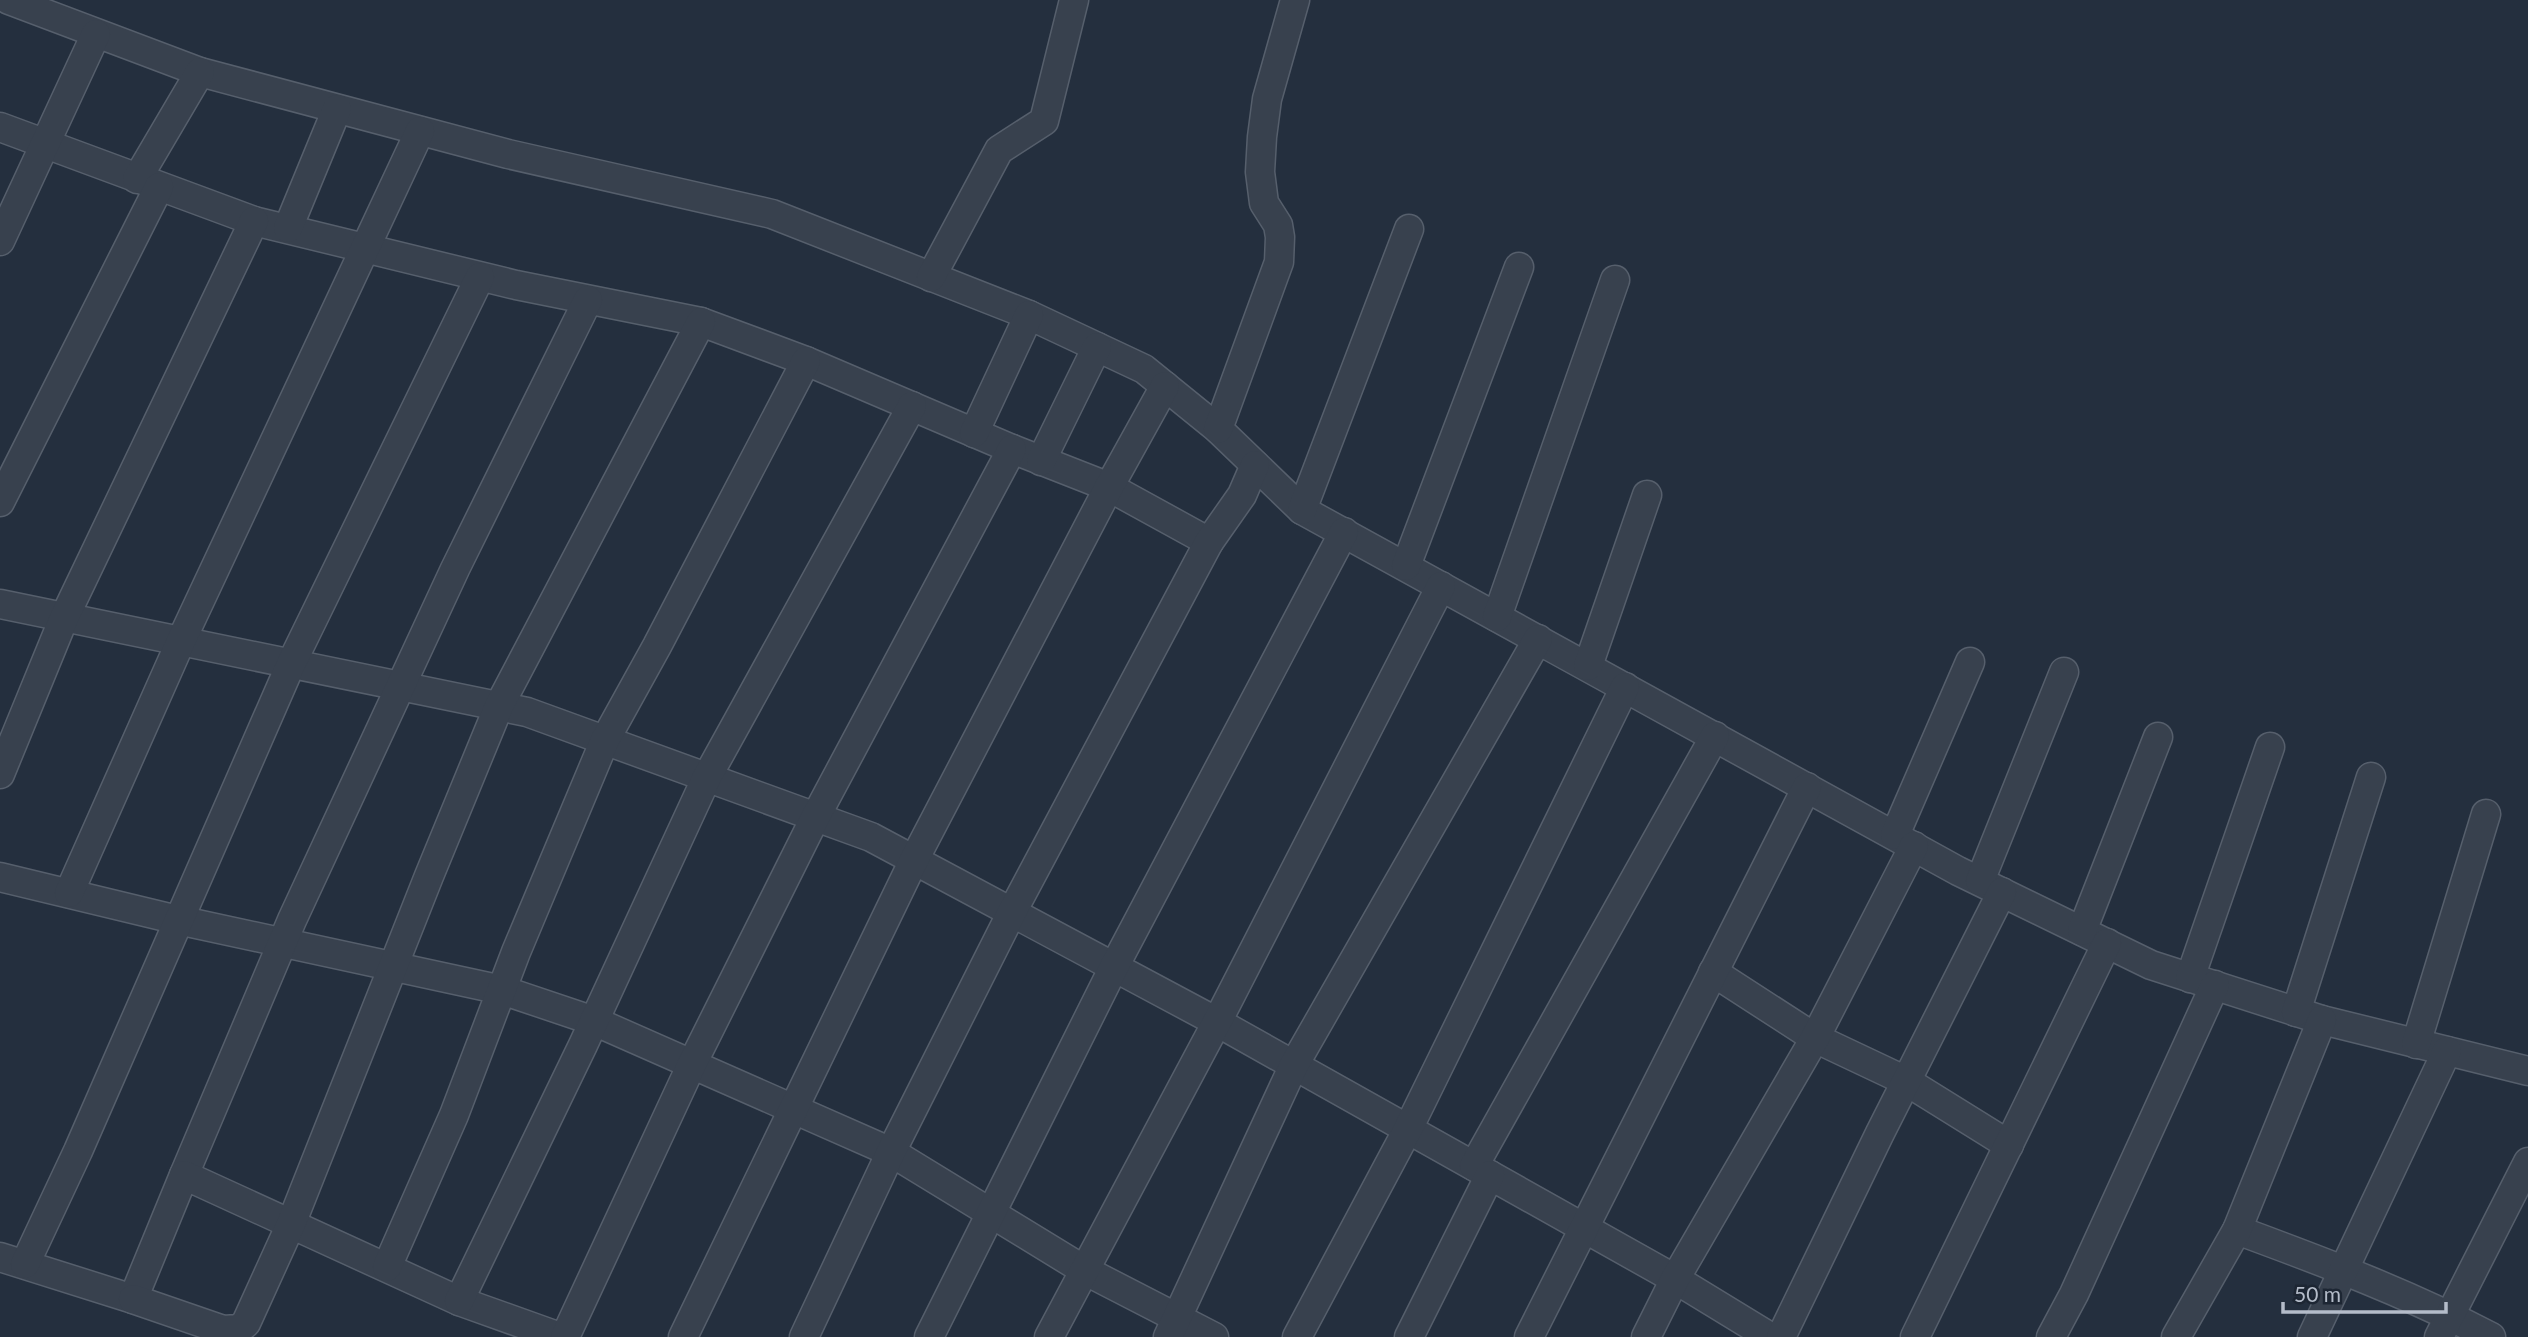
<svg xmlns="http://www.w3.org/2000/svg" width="2528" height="1337" font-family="Lato,sans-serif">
	<rect width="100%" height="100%" fill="#242f3e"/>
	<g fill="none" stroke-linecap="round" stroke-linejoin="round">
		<defs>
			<g id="minor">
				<polyline points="9,0 200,72 508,154 772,214 1029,315 1144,369 1218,429 1302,510 1958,871 2151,965 2322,1020 2528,1071"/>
				<polyline points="0,127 254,221 516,285 701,322 806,361 1012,449 1109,487 1209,542"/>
				<polyline points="137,179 200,72"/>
				<polyline points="288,228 337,109"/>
				<polyline points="0,241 96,34"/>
				<polyline points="931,277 999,150 1044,121 1074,0"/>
				<polyline points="1218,429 1279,262 1280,237 1278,225 1264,203 1260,172 1262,137 1267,99 1295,0"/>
				<polyline points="974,433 1029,315"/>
				<polyline points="1041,461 1097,347"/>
				<polyline points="0,502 159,187"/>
				<polyline points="1302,510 1409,229"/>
				<polyline points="1406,566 1519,267"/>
				<polyline points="0,604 527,712 871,837 1217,1022 1675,1279 1770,1337"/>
				<polyline points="1497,617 1615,280"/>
				<polyline points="1588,666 1647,495"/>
				<polyline points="0,774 64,618 254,221"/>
				<polyline points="1895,835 1970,662"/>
				<polyline points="0,877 178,920 502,990 594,1021 891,1152 1084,1270 1214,1337"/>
				<polyline points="1980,881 2064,672"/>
				<polyline points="69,893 181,641 420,131"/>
				<polyline points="2082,931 2158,737"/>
				<polyline points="1713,972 1815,1038 1906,1081 2009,1145"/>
				<polyline points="2190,978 2270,747"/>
				<polyline points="2296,1012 2371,777"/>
				<polyline points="2416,1044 2486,814"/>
				<polyline points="1474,1166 1715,736"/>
				<polyline points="184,1175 292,920 455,569 588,300"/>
				<path d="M2237,1230C2324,1262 2409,1294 2491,1337"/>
				<polyline points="0,1257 133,1299 184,1175 459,1301 560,1337"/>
				<polyline points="25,1264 78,1151 291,664 480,277"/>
				<polyline points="387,1267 454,1115 516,952 605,740 657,646 806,361"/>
				<polyline points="133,1299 223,1330 239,1329 246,1323 291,1224 429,876 499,706 701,322"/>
				<polyline points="459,1301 583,1045 707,777 912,406"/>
				<polyline points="565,1337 692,1064 816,816 1012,449"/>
				<polyline points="683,1337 914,860 1109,487 1165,386"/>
				<polyline points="804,1337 891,1152 1012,912 1209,542 1242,495 1255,465"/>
				<polyline points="929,1337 1114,967 1344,532"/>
				<polyline points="1049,1337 1217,1022 1441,586"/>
				<polyline points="1168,1337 1294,1065 1538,639"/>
				<polyline points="1297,1337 1408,1129 1625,687"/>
				<polyline points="1409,1337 1490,1175"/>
				<polyline points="1529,1337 1807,787"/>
				<polyline points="1646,1337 1675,1279 1815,1038 1914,846"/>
				<polyline points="1781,1337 1880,1133 2002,892"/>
				<polyline points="1915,1337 2107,943"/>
				<polyline points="2051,1337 2074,1294 2215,985"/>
				<polyline points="2176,1337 2237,1230 2322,1020"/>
				<polyline points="2312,1337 2447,1051"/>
				<polyline points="2439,1337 2528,1162"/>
			</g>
		</defs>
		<use href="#minor" stroke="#565f6c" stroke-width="31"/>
		<use href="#minor" stroke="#38414e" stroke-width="28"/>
	</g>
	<path d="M2283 1302v10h163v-10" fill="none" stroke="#b4bcc9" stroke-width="3.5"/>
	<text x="2294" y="1302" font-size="21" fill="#b4bcc9" stroke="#1d2633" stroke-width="5" paint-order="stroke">50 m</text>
</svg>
